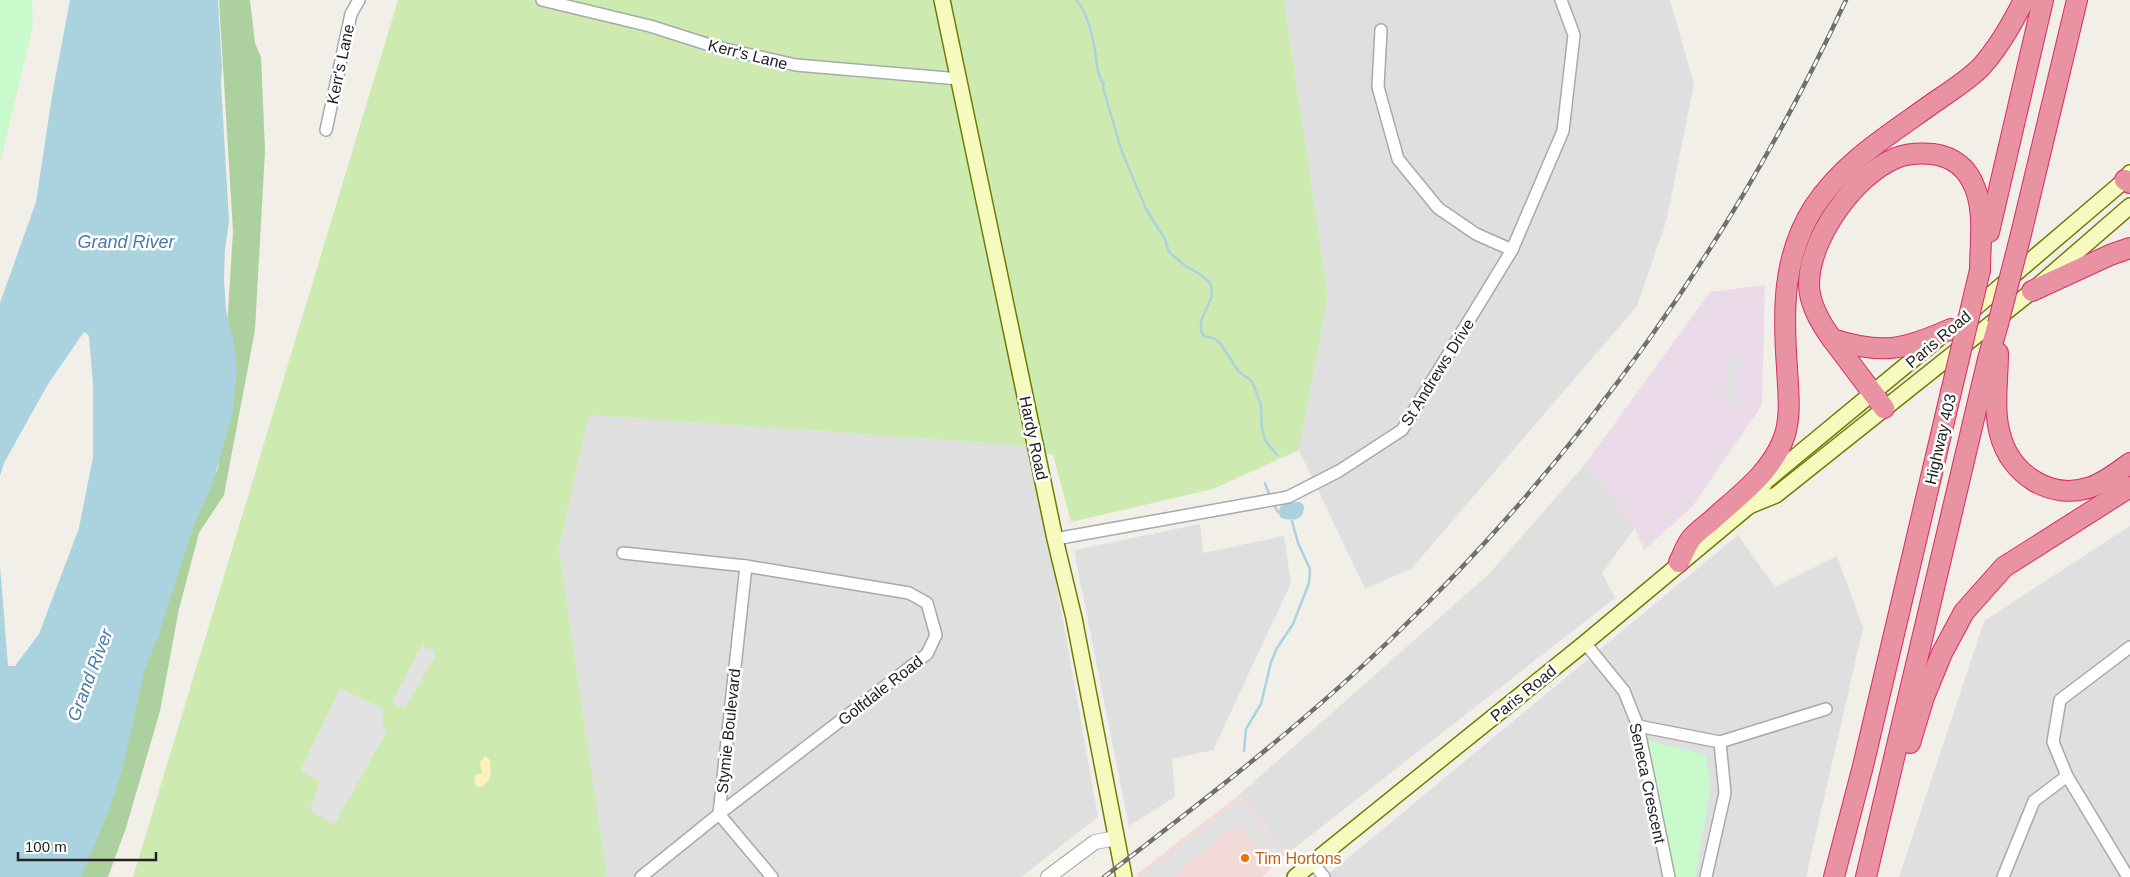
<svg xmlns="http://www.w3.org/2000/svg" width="2130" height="877" font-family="Arial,sans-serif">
	<rect width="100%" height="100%" fill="#f2efe9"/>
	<g fill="#e0dfdf">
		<polygon points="1284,0 1670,0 1694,84 1666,222 1637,306 1412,568 1365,589 1299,450 1328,296"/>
		<polygon points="589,415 1032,446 1098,817 1021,877 607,877 559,549"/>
		<polygon points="1586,463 1635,528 1602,573 1615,598 1288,853 1239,795 1489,574"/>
		<polygon points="1200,524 1203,553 1284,536 1291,583 1213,750 1172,759 1175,797 1129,826 1074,550"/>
		<polygon points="2130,526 2130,877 1899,877 1984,621"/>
		<polygon points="1738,535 1775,587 1837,556 1863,628 1806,877 1325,877"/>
	</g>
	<polygon fill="#f2dad9" points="1239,795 1288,853 1262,877 1138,877 1137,874"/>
	<polygon fill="#ebdbe8" points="1765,285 1762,405 1692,507 1644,550 1635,528 1586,463 1710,292"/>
	<polygon fill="#cdebb0" points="398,0 1284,0 1328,296 1299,450 1213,489 1071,522 1053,455 1032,450 1032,446 589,415 559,549 607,877 133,877"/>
	<polygon fill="#add19e" points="219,0 250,0 255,43 261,57 265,151 255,330 224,495 199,533 179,609 160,711 126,828 108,877 68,877 170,579 197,506 218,469 233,232"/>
	<path fill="#fff1ba" d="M485,756L490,760C491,772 493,781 480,787L476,785L474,779L477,774H482L480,762Z"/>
	<g fill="#c8facc">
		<polygon points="0,0 32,0 33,25 0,164"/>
		<polygon points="1647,740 1706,755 1711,786 1695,877 1674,877"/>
	</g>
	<g fill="#e2e2e2">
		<polygon points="1728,355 1739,356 1737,403 1726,403"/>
		<polygon points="423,643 427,650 433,649 435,656 405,709 402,705 396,707 393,700"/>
		<polygon points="340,688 383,709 382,722 386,733 334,825 310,810 320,781 300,771"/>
		<polygon points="1239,800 1285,853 1272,863 1236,824 1176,872 1178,877 1144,877 1142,875"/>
	</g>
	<g fill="#aad3df">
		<polygon points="70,0 218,0 222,68 221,83 229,221 225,250 224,279 226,310 233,338 237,368 233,411 213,483 194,525 157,640 145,669 123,767 110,808 81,877 0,877 0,565 8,666 15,666 39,634 79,528 93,457 93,385 89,336 84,332 48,384 4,463 0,476 0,303 36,202 52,96"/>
		<path d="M1291,502H1300L1304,506C1304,521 1293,521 1281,518L1278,512L1282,504Z"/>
	</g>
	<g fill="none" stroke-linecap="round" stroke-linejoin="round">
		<g stroke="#aad3df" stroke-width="2.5">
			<path d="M1076,0C1088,13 1094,40 1096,58C1097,67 1098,77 1104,84L1103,88L1122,152L1146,209L1165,239L1169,252L1187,267L1200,274L1211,284L1212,296L1201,321V331L1204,336L1215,339L1220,343L1239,372L1252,381L1261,405L1262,429L1265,440L1277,455"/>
			<polyline points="1265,483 1269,494"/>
			<polyline points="1275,507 1278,512"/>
			<polyline points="1244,751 1246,729 1261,704 1271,662 1277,648 1293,624 1309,583 1310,569 1298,543 1292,521"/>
		</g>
		<defs>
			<g id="minor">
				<polyline points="542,0 650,26 716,47 796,65 959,79"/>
				<polyline points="1381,30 1378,87 1398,159 1438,208 1476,234 1512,250"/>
				<polyline points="326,130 351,14 359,0"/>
				<polyline points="1055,539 1288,497 1339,471 1402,430 1512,250 1563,131 1574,35 1561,0"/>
				<polyline points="623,553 746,566 909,593 927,603 936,635 927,654 719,814 641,877"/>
				<polyline points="746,566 719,814 772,877"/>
				<polyline points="1585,643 1624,691 1638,726 1669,877"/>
				<polyline points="1638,726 1720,742 1826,709"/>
				<polyline points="1313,863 1324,877"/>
				<polyline points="1706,877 1725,793 1720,742"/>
				<polyline points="2003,877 2034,801 2067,776"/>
				<polyline points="2128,877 2067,776 2053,742 2060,700 2130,647"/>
			</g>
			<polyline id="tertiary" points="1048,877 1095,842 1116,838"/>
			<g id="secondary">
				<polyline points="942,0 1055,539 1074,618 1124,877"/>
				<polyline points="1968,314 2125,180 2130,173"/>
				<polyline points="1749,506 1776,495 2032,291 2130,206"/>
				<polyline points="1295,877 1585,643 1749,506 1766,481 1939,338"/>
			</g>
			<g id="motorway">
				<polyline points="2125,180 2130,183"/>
				<polyline points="1989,232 2043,0"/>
				<polyline points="2021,234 2077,0"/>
				<polyline points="2032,291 2110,255 2130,248"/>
				<path d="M1951,329C1904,350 1882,355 1832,339C1821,324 1809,304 1809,284C1809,238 1855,175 1896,158C1908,153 1921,153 1933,154C1954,157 1968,169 1975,188C1985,213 1980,244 1980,270"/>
				<polyline points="1832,339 1884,408"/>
				<path d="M1998,353C1998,379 1993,409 2000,434C2010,474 2050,501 2091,487C2105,482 2118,472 2130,463"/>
				<path d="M1679,562C1683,555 1686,545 1691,539C1696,532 1705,526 1711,521C1737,497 1770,474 1783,440C1792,418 1788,391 1787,368C1783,312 1782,257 1814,207C1844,161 1892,133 1936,101C1951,91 1968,80 1981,67C1999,47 2012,24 2024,0"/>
				<polyline points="1910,743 1924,697 1942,653 1964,612 2004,567 2130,487"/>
				<polyline points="1834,877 1863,766 1951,392"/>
				<polyline points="1866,877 1988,359 1998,324"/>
			</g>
		</defs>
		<use href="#minor" stroke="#a9a9a9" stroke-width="14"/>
		<use href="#tertiary" stroke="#a9a9a9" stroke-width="16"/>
		<use href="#secondary" stroke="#707d05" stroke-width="18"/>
		<use href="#motorway" stroke="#dc2a67" stroke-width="22"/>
		<use href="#minor" stroke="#fff" stroke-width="11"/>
		<use href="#tertiary" stroke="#fff" stroke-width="14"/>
		<use href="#secondary" stroke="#f7fabf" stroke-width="15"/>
		<use href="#motorway" stroke="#e892a2" stroke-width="20"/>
		<defs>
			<path id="rail" d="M1104,877C1203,801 1302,725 1391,639C1581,456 1735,239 1846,0"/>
		</defs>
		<use href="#rail" stroke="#707070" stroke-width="4.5"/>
		<use href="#rail" stroke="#fff" stroke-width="2.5" stroke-dasharray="8" stroke-linecap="butt"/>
		<defs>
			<g id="motorway-bridge">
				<polyline points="1998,324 2021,234"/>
				<polyline points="1951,392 1980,270"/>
			</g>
		</defs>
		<use href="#motorway-bridge" stroke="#dc2a67" stroke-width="22" stroke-linecap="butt"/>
		<use href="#motorway-bridge" stroke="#e892a2" stroke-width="20"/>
	</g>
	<circle fill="#e8710a" stroke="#fff" stroke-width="2" cx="1245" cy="858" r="5"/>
	<g text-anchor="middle" stroke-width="5" stroke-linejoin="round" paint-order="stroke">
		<g font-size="16" fill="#222" stroke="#fff">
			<text transform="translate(748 54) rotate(14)" y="6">Kerr's Lane</text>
			<text transform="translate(340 64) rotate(-78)" y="6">Kerr's Lane</text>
			<text transform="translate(1938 339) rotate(-40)" y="6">Paris Road</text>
			<text transform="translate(1437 372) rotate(-58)" y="6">St Andrews Drive</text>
			<text transform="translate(1034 438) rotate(78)" y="6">Hardy Road</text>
			<text transform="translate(1940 439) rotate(-77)" y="6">Highway 403</text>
			<text transform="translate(880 690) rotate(-38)" y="6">Golfdale Road</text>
			<text transform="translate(1523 693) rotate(-39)" y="6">Paris Road</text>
			<text transform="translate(728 731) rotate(-84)" y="6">Stymie Boulevard</text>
			<text transform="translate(1648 783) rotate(78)" y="6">Seneca Crescent</text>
		</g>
		<g font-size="16" fill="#c56008" stroke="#fff" text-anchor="start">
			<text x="1255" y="864">Tim Hortons</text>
		</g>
		<g font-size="18" font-style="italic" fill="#4a7aab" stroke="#fff">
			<text x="126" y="248">Grand River</text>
			<text transform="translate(90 675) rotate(-69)" y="6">Grand River</text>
		</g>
	</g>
	<path d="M18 852v8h138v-8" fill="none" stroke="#222222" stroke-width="2.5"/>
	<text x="25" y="852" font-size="15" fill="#222222" stroke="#ffffff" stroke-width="4" paint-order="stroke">100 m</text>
</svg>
